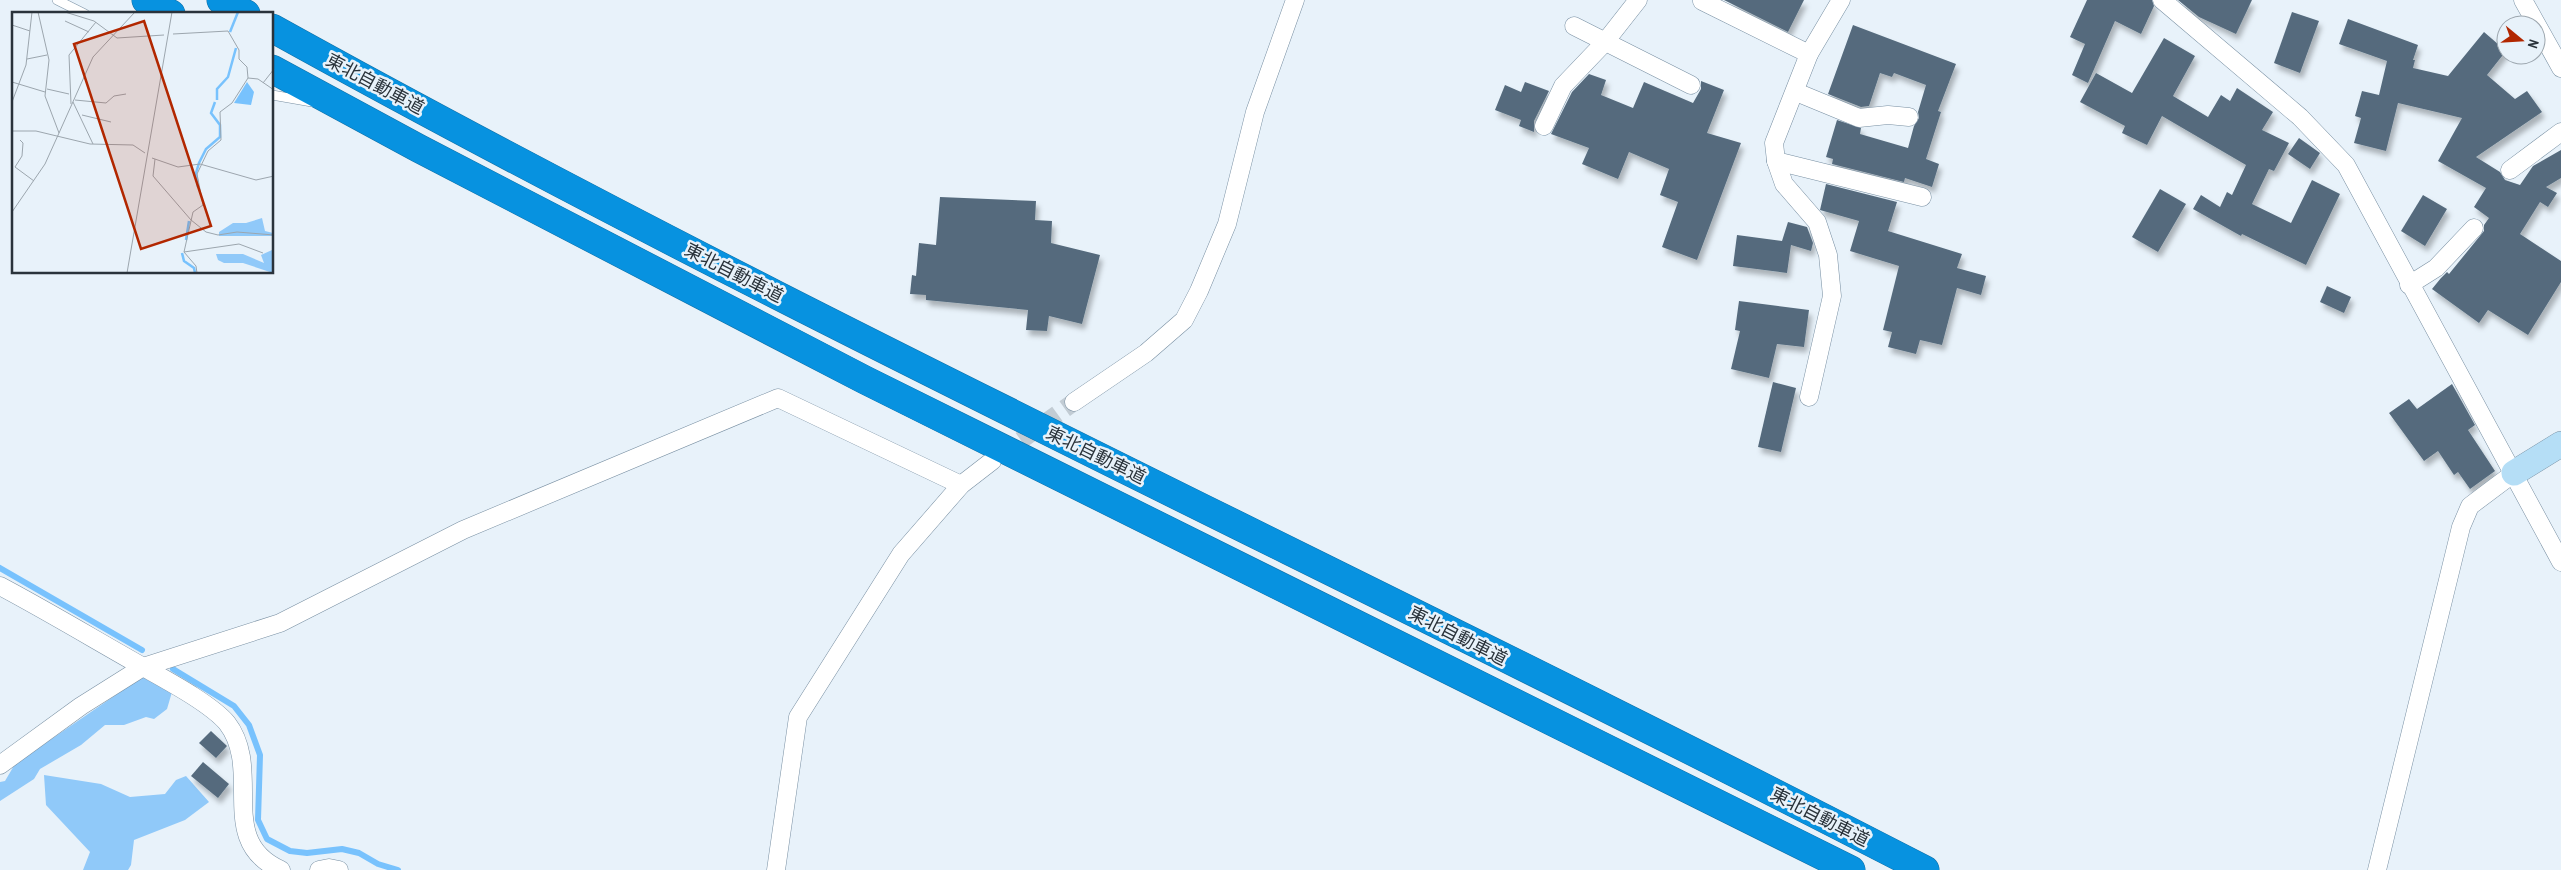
<svg xmlns="http://www.w3.org/2000/svg" width="2561" height="870" font-family="'Archivo Narrow','Noto Sans JP',sans-serif">
	<defs>
		<filter id="shadow"><feDropShadow dx="3" dy="5.5" stdDeviation="2.5" flood-color="#0004"/></filter>
	</defs>
	<rect width="100%" height="100%" fill="#e8f2fa"/>
	<g fill="#90c9f9">
		<polygon points="142,677 172,692 167,709 154,719 146,717 124,725 105,725 81,745 40,769 34,779 0,801 0,782 5,781 15,764"/>
		<polygon points="44,775 101,784 130,797 165,794 176,780 186,776 209,802 185,820 134,840 131,865 128,870 83,870 90,852 46,805"/>
	</g>
	<g fill="none" stroke-linecap="round" stroke-linejoin="round">
		<g stroke="#78c2fd" stroke-width="6">
			<polyline points="0,568 142,650"/>
			<polyline points="173,669 234,706 249,725 260,755 258,820 267,839 290,851 307,853 342,849 359,853 378,864 398,870"/>
		</g>
	</g>
	<g fill="#556b7d" filter="url(#shadow)">
		<polygon points="1724,0 1804,0 1788,32"/>
		<polygon points="2087,0 2152,0 2154,6 2141,34 2115,21 2088,83 2072,75 2085,44 2070,37"/>
		<polygon points="2178,0 2252,0 2236,34 2199,17"/>
		<polygon points="2292,12 2319,21 2300,73 2274,63"/>
		<polygon points="2348,19 2418,45 2413,60 2415,60 2413,68 2448,76 2484,32 2506,51 2487,75 2515,99 2527,91 2542,112 2476,157 2500,172 2505,180 2520,185 2533,166 2561,150 2561,178 2546,187 2557,193 2548,207 2540,202 2520,234 2561,261 2561,282 2528,335 2488,310 2479,323 2432,289 2441,278 2447,272 2449,274 2484,231 2484,225 2489,218 2474,207 2486,188 2438,161 2462,118 2398,103 2386,151 2354,143 2361,118 2355,116 2362,91 2379,95 2387,61 2339,44"/>
		<polygon points="1853,25 1956,64 1938,111 1941,112 1926,159 1939,164 1932,187 1905,178 1904,182 1832,164 1833,159 1826,157 1837,120 1861,128 1860,134 1908,148 1914,126 1919,118 1918,112 1926,85 1894,73 1892,77 1880,73 1869,106 1861,107 1828,94"/>
		<polygon points="2164,38 2195,56 2173,96 2208,117 2221,95 2230,101 2237,88 2273,112 2262,130 2289,143 2274,171 2269,169 2252,204 2291,223 2312,180 2340,194 2306,265 2242,234 2241,236 2193,209 2201,195 2220,207 2227,192 2232,195 2246,165 2162,116 2147,145 2122,133 2125,126 2080,102 2096,73 2132,93"/>
		<polygon points="1589,74 1606,80 1601,95 1633,108 1644,82 1693,103 1701,89 1701,81 1724,90 1707,133 1741,143 1697,260 1662,247 1678,202 1660,195 1669,169 1629,152 1618,179 1582,164 1589,148 1551,134 1572,92"/>
		<polygon points="1525,82 1549,91 1534,121 1534,132 1519,126 1521,120 1495,110 1505,85 1521,92"/>
		<polygon points="2299,138 2320,153 2310,169 2288,154"/>
		<polygon points="1826,184 1897,202 1888,231 1962,254 1957,268 1986,276 1981,295 1957,288 1942,345 1920,340 1916,354 1888,347 1892,332 1883,330 1899,266 1850,251 1859,221 1820,210"/>
		<polygon points="2160,189 2186,204 2158,252 2132,237"/>
		<polygon points="2423,195 2447,209 2425,246 2401,231"/>
		<polygon points="940,197 1036,201 1035,220 1052,221 1051,243 1100,255 1082,324 1049,316 1047,331 1026,330 1028,310 926,300 926,295 910,294 912,275 916,276 919,243 936,245"/>
		<polygon points="1788,222 1807,227 1813,243 1811,251 1791,245 1787,273 1733,266 1737,235 1782,241"/>
		<polygon points="2327,286 2351,297 2344,313 2320,302"/>
		<polygon points="1739,301 1809,310 1804,347 1777,344 1769,378 1731,369 1740,331 1735,330"/>
		<polygon points="1773,382 1796,388 1781,452 1758,447"/>
		<polygon points="2452,384 2475,425 2468,430 2495,471 2470,489 2458,472 2454,475 2438,451 2424,461 2389,413 2409,399 2417,409"/>
		<polygon points="211,731 227,746 216,758 199,743"/>
		<polygon points="203,762 229,784 218,798 191,776"/>
	</g>
	<g fill="none" stroke-linecap="round" stroke-linejoin="round">
		<polyline stroke="#c2ccd4" stroke-width="18" stroke-dasharray="18 9" stroke-linecap="butt" points="999,456 1074,402"/>
		<defs>
			<g id="lane">
				<polyline points="57,0 85,14"/>
				<polyline points="272,95 312,102"/>
			</g>
			<g id="street">
				<polyline points="2162,0 2300,117 2346,165 2561,562"/>
				<polyline points="2523,0 2561,68"/>
				<polyline points="1702,1 1809,54"/>
				<polyline points="1574,26 1691,85"/>
				<polyline points="1796,92 1859,118 1888,115 1909,117"/>
				<polyline points="1544,126 1563,86 1605,42 1638,0"/>
				<polyline points="1776,161 1922,197"/>
				<polyline points="2510,170 2561,132"/>
				<polyline points="2409,285 2436,268 2474,228"/>
				<polyline points="1809,397 1832,296 1828,255 1817,222 1784,184 1776,161 1774,143 1809,54 1841,0"/>
				<polyline points="1074,402 1146,353 1184,320 1199,291 1227,224 1255,112 1295,0"/>
				<path d="M0,586C49,612 97,641 145,668C168,681 211,704 227,723C264,771 215,841 281,870"/>
				<polyline points="0,765 81,706 143,667 280,623 463,530 778,398 961,485"/>
				<polyline points="319,870 329,868 339,870"/>
				<polyline points="776,870 798,717 901,554 961,485 992,461"/>
				<polyline points="2377,870 2461,527 2470,506 2514,473"/>
			</g>
			<polyline id="secondary" points="2514,473 2561,444"/>
			<g id="highway">
				<polyline points="146,0 171,14"/>
				<polyline points="221,0 246,14"/>
				<path d="M272,28C813,328 1376,586 1925,870"/>
				<polyline points="272,69 418,148 865,380 1851,870"/>
			</g>
		</defs>
		<use href="#lane" stroke="#788fa2" stroke-width="10"/>
		<use href="#street" stroke="#788fa2" stroke-width="19"/>
		<use href="#secondary" stroke="#788fa2" stroke-width="26"/>
		<use href="#highway" stroke="#1371a6" stroke-width="29"/>
		<use href="#lane" stroke="#fff" stroke-width="9"/>
		<use href="#street" stroke="#fff" stroke-width="18"/>
		<use href="#secondary" stroke="#b5def6" stroke-width="25"/>
		<use href="#highway" stroke="#0792e0" stroke-width="28"/>
	</g>
	<g text-anchor="middle" stroke-width="5" stroke-linejoin="round" paint-order="stroke">
		<g font-size="18" fill="#2a333b" stroke="#e8f2fa">
			<text transform="translate(375 84) rotate(28)" y="6">東北自動車道</text>
			<text transform="translate(734 273) rotate(27)" y="6">東北自動車道</text>
			<text transform="translate(1096 455) rotate(26)" y="6">東北自動車道</text>
			<text transform="translate(1458 636) rotate(27)" y="6">東北自動車道</text>
			<text transform="translate(1820 817) rotate(27)" y="6">東北自動車道</text>
		</g>
	</g>
	<g transform="translate(12 12)">
		<rect width="261" height="261" fill="#e8f2fa"/>
		<path d="M250,206L253,219L261,221V224H207V220L221,211H234ZM260,238L261,261L231,251H212L206,248L204,242H231L252,251L249,243Z" fill="#90c9f9"/>
		<path d="M235,70L242,80L239,93L222,91Z" fill="#78c2fd"/>
		<path fill="none" stroke="#78c2fd" stroke-width="2.5" d="M218,20L226,0M205,88V77L216,65L224,36M186,175L184,161L187,151L194,137L208,125V113L199,101L203,90M174,228L177,209M170,241L172,249L182,256L183,261"/>
		<path fill="none" stroke="#9ca6ae" stroke-width="1" d="M53,0L82,9L105,26L152,23M53,9L77,20M0,13L18,19M161,22L216,19L227,38V47L235,55L236,66L220,91L208,100L209,128L196,139L185,162L191,193L181,200L172,240L184,254L185,261M15,47L35,43M236,66L246,67L262,78M0,70L33,80M251,71L262,57M35,77L57,82M63,88L94,91L102,84L114,82M0,90L14,53L20,0M61,90L81,132M59,92L57,43L84,10M70,103L99,110M0,119H24L78,132L121,133L133,141M47,121L81,45L123,0M8,128L11,131L10,144L3,155L22,169M140,146L166,155L188,152L244,168L262,164M143,147L141,164L179,208L194,220L206,223L225,220L262,223M0,200L33,152L47,121L33,84L37,48L26,0M172,240L227,232L251,241M115,261L160,0"/>
		<path fill="#b22700" fill-opacity="0.15" stroke="#b22700" stroke-width="2.5" d="M132,9L199,214L129,237L62,32Z"/>
		<rect width="261" height="261" fill="none" stroke="#2a333b" stroke-width="2.5"/>
	</g>
	<g transform="translate(2521 40) rotate(108)"><circle r="24" fill="#e8f2fa" stroke="#9ca6ae"/>
	<path d="M0-4L9 19L0 12L-9 19Z" fill="#b22700"/>
	<text y="-8" font-size="14" font-weight="bold" text-anchor="middle" fill="#2a333b">N</text>
	</g>
</svg>
